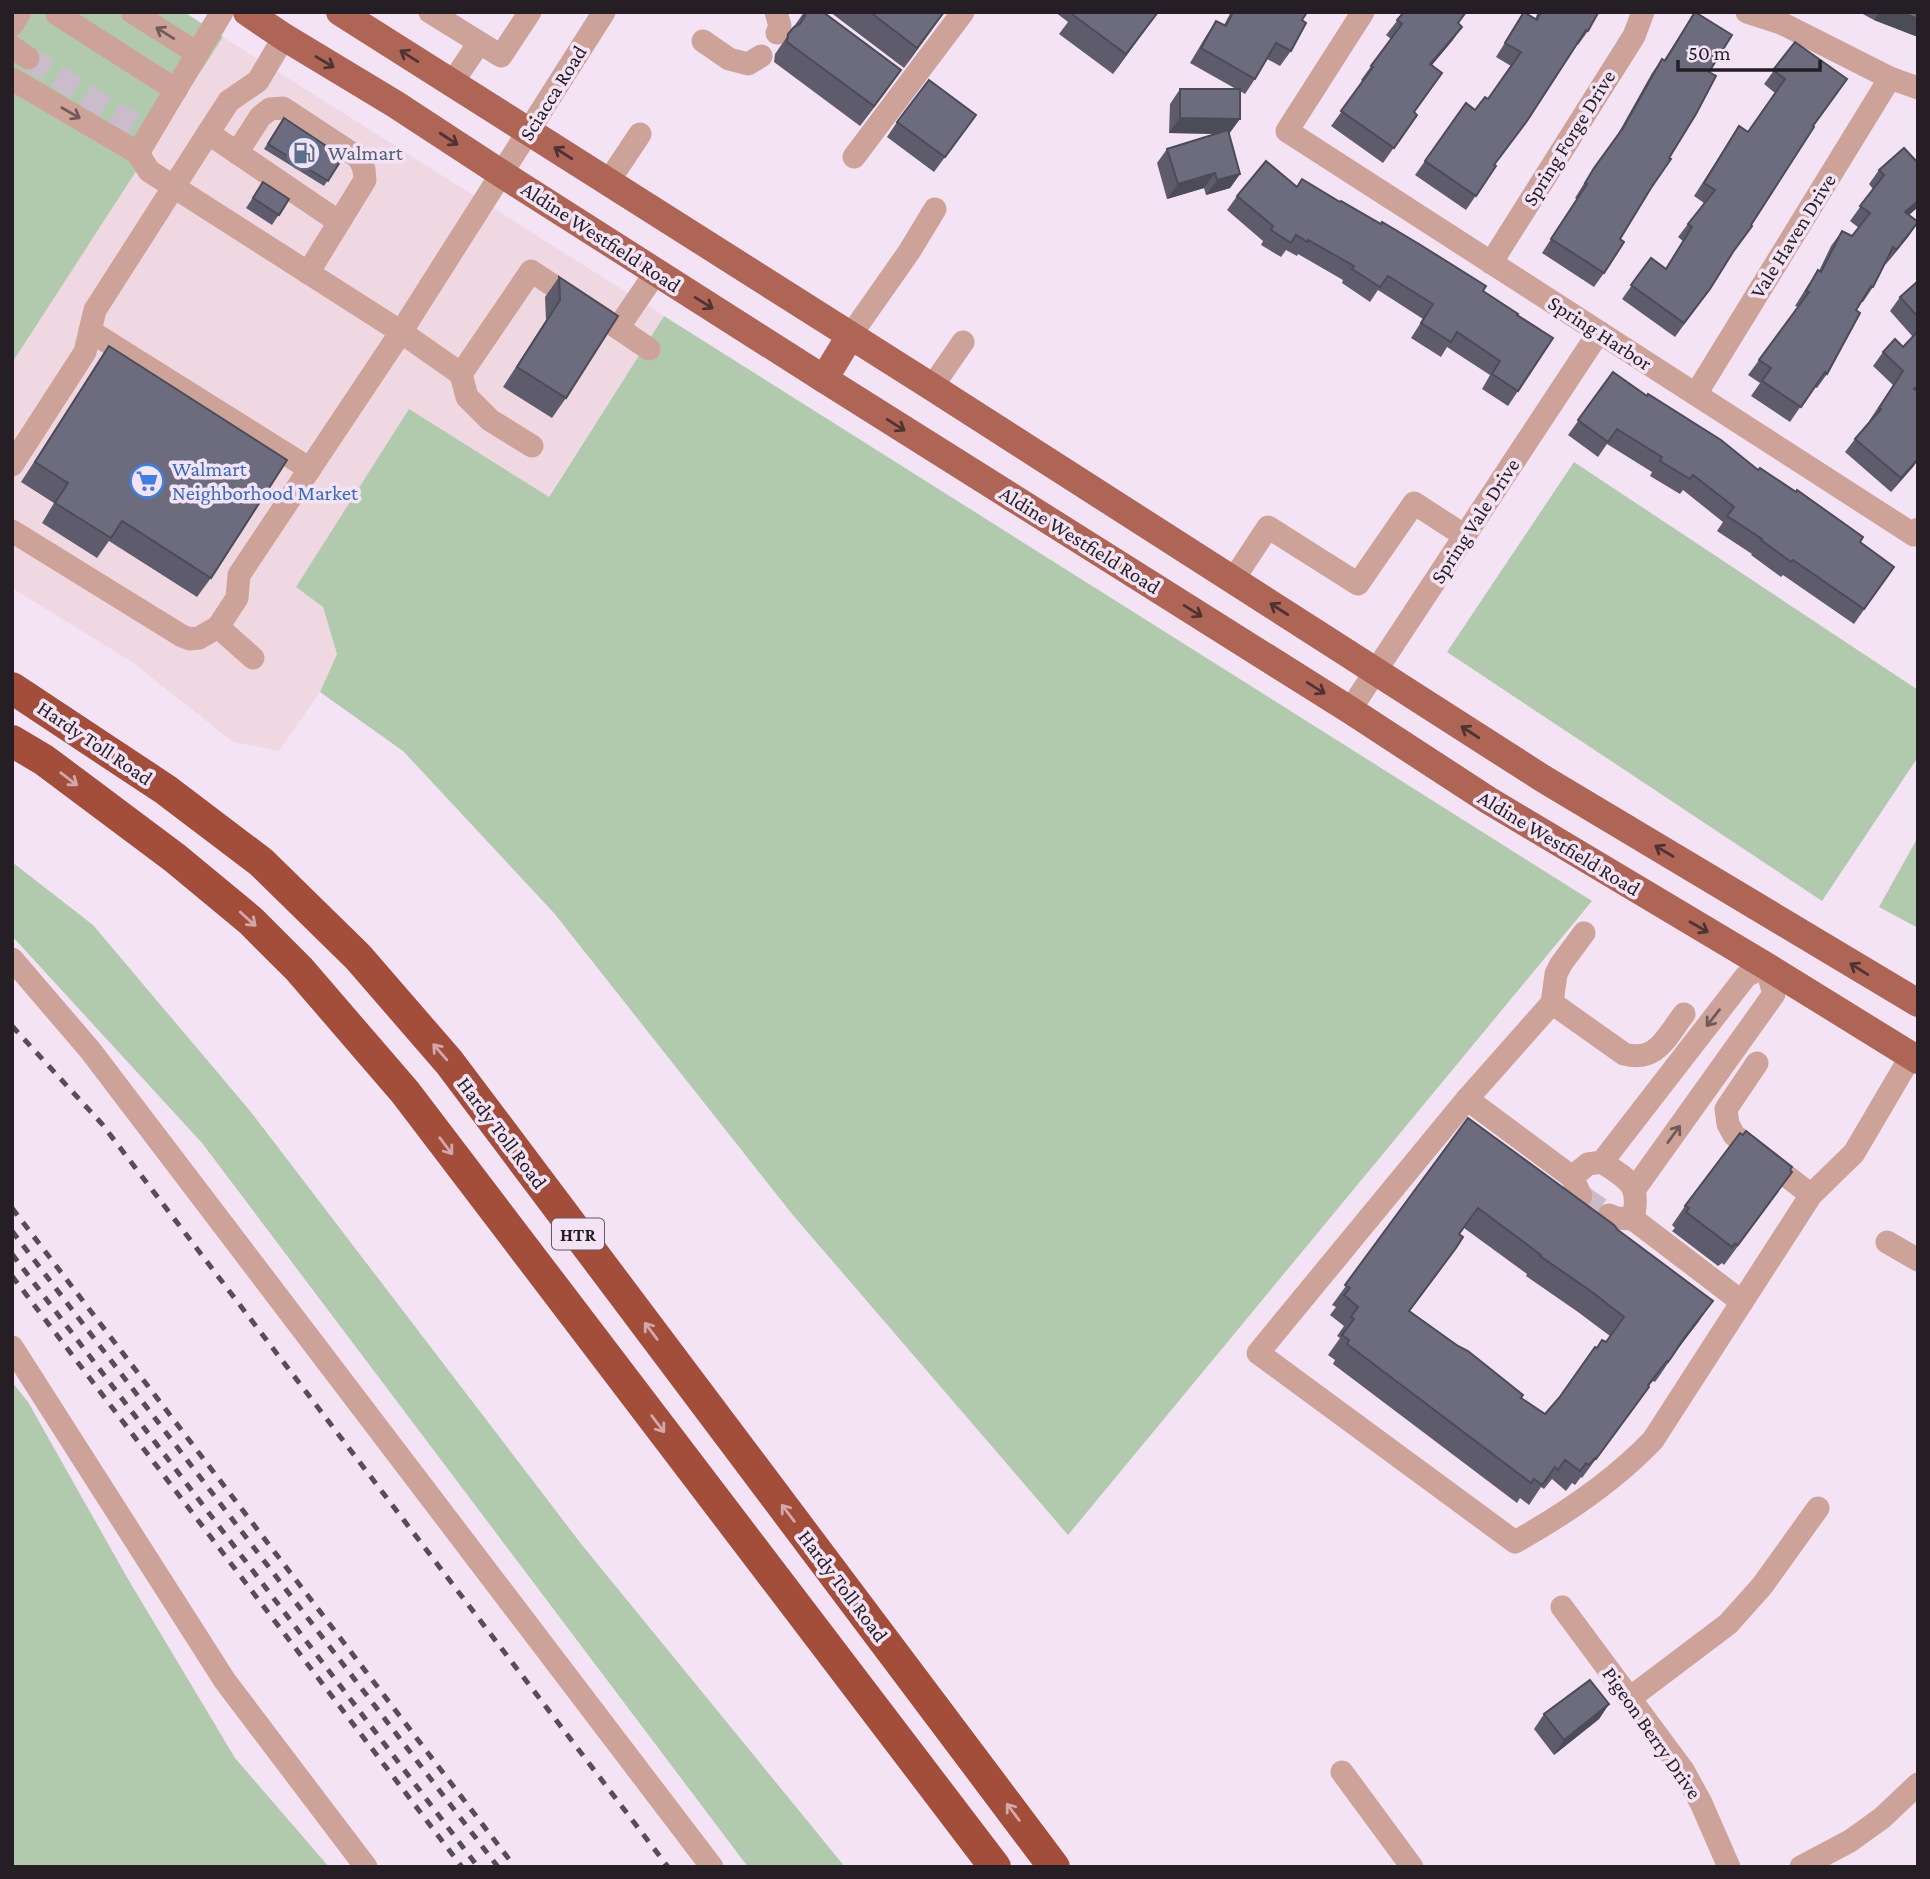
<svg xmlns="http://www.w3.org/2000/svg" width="1930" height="1879" font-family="'Crimson Pro',serif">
	<rect width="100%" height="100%" fill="#f4e3f5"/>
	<polygon fill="#f0d8e2" points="223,37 664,316 548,497 297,587 323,607 337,654 320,692 279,751 233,742 132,662 12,588 12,363"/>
	<g fill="#b1caae">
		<polygon points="12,12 184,12 223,37 12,363"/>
		<polygon points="664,316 1592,901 1068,1535 792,1214 554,913 403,751 320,692 337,654 323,607 296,587 409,409 549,497"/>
		<polygon points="1574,462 1918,690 1918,757 1822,901 1447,652"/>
		<polygon points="1918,837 1918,928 1879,907"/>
		<polygon points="12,862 93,925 251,1112 582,1545 845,1867 748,1867 202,1143 12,936"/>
		<polygon points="12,1382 28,1402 128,1579 235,1758 329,1867 12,1867"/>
	</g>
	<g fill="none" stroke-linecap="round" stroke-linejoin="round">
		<g stroke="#cbbccb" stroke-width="23" stroke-dasharray="23 11" stroke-linecap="butt">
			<polyline points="28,58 134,125"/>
			<polyline points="1581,1196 1609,1215"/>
		</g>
		<g stroke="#cda399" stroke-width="23">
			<polyline points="132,12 197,53"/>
			<polyline points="222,12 138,153 149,171 401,332 461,374 531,271 618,328 656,272"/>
			<polyline points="430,12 501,56 530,12"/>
			<polyline points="776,12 780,26 777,33"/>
			<polyline points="1363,12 1287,131 1914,535 1918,529"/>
			<polyline points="1747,12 1781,23 1890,78 1918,88"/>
			<polyline points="57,14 176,90"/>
			<polyline points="12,25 20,12"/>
			<polyline points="703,41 729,59 748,64 761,56"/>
			<polyline points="12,47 28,58"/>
			<polyline points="12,79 138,153"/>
			<polyline points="452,83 479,43"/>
			<polyline points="208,133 339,222"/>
			<polyline points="237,153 260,117 270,109 283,108 359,158 364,169 365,180 308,273"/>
			<polyline points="854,157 963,12"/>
			<polyline points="608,182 640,134"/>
			<polyline points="1491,263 1634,36 1643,12"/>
			<polyline points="618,328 649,349"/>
			<polyline points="90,331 310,469"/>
			<polyline points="850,336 909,252 935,209"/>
			<polyline points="461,374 467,397 490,420 532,446"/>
			<polyline points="932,387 963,342"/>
			<polyline points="1696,394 1890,78"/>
			<polyline points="12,465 85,352 95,310 221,113 229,101 258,81 284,37"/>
			<polyline points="12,531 182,636 190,639 199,638 218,627 237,598 239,575 401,332 604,12"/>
			<polyline points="1233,580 1268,527 1358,584 1414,503 1465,536"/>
			<polyline points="218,627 253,658"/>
			<polyline points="1350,710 1599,332"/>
			<path d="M1584,933L1561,964L1556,974L1552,1003L1467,1099L1258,1353L1515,1542C1565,1514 1613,1482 1653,1440L1811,1195L1854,1153L1911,1056"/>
			<polyline points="12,959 90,1050 712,1867"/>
			<path d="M1552,1003L1624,1054C1657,1063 1666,1037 1684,1014"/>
			<polyline points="1757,1063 1726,1109 1728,1124 1734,1135 1811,1195"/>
			<polyline points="1467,1099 1572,1177"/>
			<polyline points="1602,1162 1746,976 1766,966 1774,994 1634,1190"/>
			<path d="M1581,1196L1572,1177L1588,1164L1602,1162C1629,1181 1641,1183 1633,1219L1617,1218L1609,1215"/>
			<polyline points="1633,1219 1742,1302"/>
			<polyline points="1887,1242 1918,1260"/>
			<polyline points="12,1347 225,1681 366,1867"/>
			<polyline points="1562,1607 1683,1770 1701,1803 1729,1867"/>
			<polyline points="1630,1698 1728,1624 1762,1586 1818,1508"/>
			<polyline points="1342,1772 1412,1867"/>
			<polyline points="1801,1867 1850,1841 1882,1818 1918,1784"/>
		</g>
		<g stroke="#af6555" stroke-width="28">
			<polyline points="247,12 284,37 395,104 502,174 824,379 1350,710 1488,800 1766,966 1918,1060"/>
			<polyline points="340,12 932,387 1542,778 1918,1003"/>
			<polyline points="824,379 850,336"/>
		</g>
		<g stroke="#a34e3b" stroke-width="32">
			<polyline points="12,688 166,790 261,862 358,957 449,1062 1054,1867"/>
			<polyline points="12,741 44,760 175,858 251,921 299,969 405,1092 995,1867"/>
		</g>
		<g stroke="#574d57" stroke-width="5" stroke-dasharray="9 9" stroke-linecap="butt">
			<polyline points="12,1026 102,1124 668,1867"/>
			<polyline points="12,1208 515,1867"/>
			<polyline points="12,1231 498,1867"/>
			<polyline points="12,1254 478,1867"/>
			<polyline points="12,1276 462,1867"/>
		</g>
	</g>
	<g fill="#5e5c6c" fill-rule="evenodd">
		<polygon points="804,12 823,12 887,90 860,126 774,62 775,54"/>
		<polygon points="830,12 944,12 904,68"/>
		<polygon points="1055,12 1158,12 1113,74 1059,34 1068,22"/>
		<polygon points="1231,12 1307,12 1302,20 1291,51 1280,66 1267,59 1255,79 1245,94 1240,91 1229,134 1240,174 1230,188 1206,195 1204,188 1167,199 1157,163 1167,149 1217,134 1169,133 1170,104 1180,89 1236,89 1190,63 1206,36 1216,21 1224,25"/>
		<polygon points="1404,12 1467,12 1458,23 1462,27 1452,41 1432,65 1414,112 1417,115 1383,163 1331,126 1363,82 1361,80 1391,39 1386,35"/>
		<polygon points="1524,12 1535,19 1538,12 1597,12 1588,31 1578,45 1577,44 1527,121 1494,165 1496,166 1466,210 1415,175 1466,103 1475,110 1488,99 1511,66 1496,57"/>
		<polygon points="1695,12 1709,72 1651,188 1620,239 1604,273 1594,287 1542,253 1577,199 1575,198 1585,182 1614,141 1652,73 1662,59 1664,60"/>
		<polygon points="1859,12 1918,12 1918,37 1874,20"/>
		<polygon points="1795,42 1813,126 1751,225 1752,226 1729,258 1710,289 1675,337 1622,299 1651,258 1665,269 1683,241 1678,237 1704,203 1694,196 1739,126 1748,132 1775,93 1764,84"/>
		<polygon points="976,115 934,172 887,137 897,122"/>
		<polygon points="284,118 343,157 324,186 264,149"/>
		<polygon points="1918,163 1918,207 1909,215 1918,223 1908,237 1886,264 1885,264 1873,287 1863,302 1861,301 1856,310 1827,374 1817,388 1814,387 1790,422 1751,396 1760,383 1748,375 1798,307 1795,306 1808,285 1819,271 1831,246 1842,231 1852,236 1859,228 1850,221 1873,189 1869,184 1879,170"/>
		<polygon points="263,182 289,199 272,225 246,208"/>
		<polygon points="1297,186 1483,291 1517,315 1518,391 1508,406 1482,389 1490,375 1447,347 1441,357 1411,338 1423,319 1378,290 1370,302 1342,283 1343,280 1298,254 1297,256 1286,250 1281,257 1261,245 1263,241 1227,210 1237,196"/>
		<polygon points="559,277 566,398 552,418 503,387 546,320 545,297"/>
		<polygon points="1918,281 1918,388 1916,390 1918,391 1918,460 1891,492 1845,452 1855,439 1870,422 1869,421 1893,385 1873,366 1883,352 1903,347 1913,337 1890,311 1900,297"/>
		<polygon points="109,346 211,578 197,597 109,541 97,558 42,523 54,503 21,482"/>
		<polygon points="1613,372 1647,396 1758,470 1894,567 1854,624 1783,575 1781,577 1751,555 1752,554 1717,531 1723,522 1683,490 1680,494 1650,476 1652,472 1607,444 1598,457 1568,435"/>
		<path d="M1468,1118L1699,1321L1679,1347L1660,1375L1655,1382L1653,1381L1649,1386L1635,1406L1582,1478L1581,1477L1575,1485L1572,1483L1566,1491L1552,1479L1544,1489L1541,1487L1529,1505L1520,1498L1517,1503L1333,1364L1335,1360L1328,1355L1340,1338L1337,1336L1344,1326L1330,1315L1336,1307L1332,1305ZM1464,1228L1527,1274L1526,1276L1578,1312L1610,1336L1606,1342L1597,1348L1559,1398L1545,1414L1521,1398L1410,1311L1456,1248L1459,1234Z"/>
		<polygon points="1778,1192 1724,1265 1722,1263 1718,1266 1672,1231 1675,1228 1672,1225 1685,1206"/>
		<polygon points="1609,1704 1599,1719 1554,1755 1534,1729 1544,1714"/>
	</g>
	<g fill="#4c4b58">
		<polygon points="944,12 931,31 904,68 917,48"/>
		<polygon points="1158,12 1113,74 1126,54"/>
		<polygon points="1880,12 1901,12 1918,19 1918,37 1874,20"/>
		<polygon points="1462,27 1452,41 1420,79 1430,64"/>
		<polygon points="901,70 887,90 860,126 874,106"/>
		<polygon points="1180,118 1240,119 1229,134 1169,133"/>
		<polygon points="1215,173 1204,188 1167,199 1178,184"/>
		<polygon points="1240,174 1230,188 1206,195 1217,180"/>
		<polygon points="1918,201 1918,207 1895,227 1905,212"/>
		<polygon points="1918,222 1908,237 1886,264 1896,250"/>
		<polygon points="1918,459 1914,466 1891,492 1901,478"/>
		<polygon points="1713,1301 1699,1321 1671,1358 1684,1338"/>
		<polygon points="1609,1704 1599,1719 1554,1755 1564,1740"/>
	</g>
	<g fill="#6d6b7e" stroke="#4c4b58" stroke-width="2" fill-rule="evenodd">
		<polygon points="807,12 823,12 901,70 874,106 787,42 788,34 794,27 800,24"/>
		<polygon points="870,12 944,12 917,48"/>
		<polygon points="1074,12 1158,12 1126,54 1073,15"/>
		<polygon points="1233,12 1307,12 1302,20 1306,23 1291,51 1276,43 1255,79 1201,48 1216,21 1226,26"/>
		<polygon points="1404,12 1466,12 1458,23 1462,27 1430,64 1442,73 1414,112 1417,115 1394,148 1341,111 1373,67 1371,66 1402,24 1397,20"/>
		<polygon points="1524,12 1537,20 1541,12 1598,13 1588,31 1586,30 1527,121 1494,165 1496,166 1476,196 1425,161 1466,103 1475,110 1485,97 1488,99 1521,52 1505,43"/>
		<polygon points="1695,12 1732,35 1709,72 1716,76 1696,114 1669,158 1671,159 1651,188 1620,239 1624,242 1604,273 1551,239 1587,184 1585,183 1594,168 1623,128 1662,59 1665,61"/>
		<polygon points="1901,12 1918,12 1918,19"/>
		<polygon points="1795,42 1847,79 1813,126 1814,127 1751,225 1752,226 1733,252 1710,289 1684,323 1631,285 1651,258 1666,269 1692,227 1688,224 1715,190 1704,183 1739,126 1748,132 1785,79 1773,70"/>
		<polygon points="929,80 976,115 945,157 897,122"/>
		<polygon points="1180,89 1240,89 1240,119 1180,118"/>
		<polygon points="284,118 343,157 328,181 268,144"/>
		<polygon points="1228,130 1240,174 1217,180 1215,173 1178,184 1167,149"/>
		<polygon points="1904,148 1918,163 1918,201 1905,212 1918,222 1896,250 1893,247 1873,287 1871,286 1856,310 1860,313 1827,374 1825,372 1801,407 1762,381 1771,368 1759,360 1809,292 1806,291 1818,270 1821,272 1842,231 1852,236 1870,213 1860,206 1884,175 1879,170"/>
		<polygon points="1266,161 1297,187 1302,179 1340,202 1341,201 1381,224 1382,222 1419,244 1486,286 1483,291 1518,314 1517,315 1553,338 1518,391 1492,374 1500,361 1457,332 1451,342 1421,323 1433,304 1388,276 1380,287 1352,269 1354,266 1308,240 1307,242 1296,235 1291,243 1271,230 1273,226 1237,196"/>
		<polygon points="263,182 289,199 279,215 253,198"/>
		<polygon points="559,277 618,316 566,398 517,367 560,300"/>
		<polygon points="1918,281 1918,317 1900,297"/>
		<polygon points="1918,331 1918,385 1914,389 1918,391 1918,459 1901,478 1855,439 1881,409 1879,408 1903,371 1883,352 1895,339 1903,347"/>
		<polygon points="109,346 287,460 211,578 122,521 111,538 55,503 68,483 35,462"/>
		<polygon points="1613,372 1647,396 1648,394 1721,440 1758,470 1760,468 1796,492 1797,490 1863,537 1860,542 1894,567 1864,609 1793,560 1791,562 1761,540 1762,539 1727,516 1734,507 1693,475 1690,479 1660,461 1662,457 1617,429 1608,442 1578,420"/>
		<path d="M1468,1118L1614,1225L1618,1230L1713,1301L1684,1338L1673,1355L1668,1362L1667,1361L1648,1385L1649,1387L1596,1459L1595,1458L1589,1465L1586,1463L1580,1471L1565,1460L1558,1470L1555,1467L1542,1485L1534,1479L1531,1483L1347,1344L1349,1340L1342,1335L1354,1319L1351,1317L1358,1307L1344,1295L1350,1288L1345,1285ZM1478,1208L1541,1255L1540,1256L1592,1292L1624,1317L1606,1342L1602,1340L1597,1348L1595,1347L1559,1398L1545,1414L1521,1398L1523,1395L1468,1351L1458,1346L1409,1311L1456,1248L1463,1237L1459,1234Z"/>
		<polygon points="1746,1131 1792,1167 1790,1170 1792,1172 1738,1245 1735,1243 1732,1247 1686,1212 1689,1208 1685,1206 1740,1133 1743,1135"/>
		<polygon points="1590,1680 1609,1704 1564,1740 1544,1714"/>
	</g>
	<defs><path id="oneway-shaft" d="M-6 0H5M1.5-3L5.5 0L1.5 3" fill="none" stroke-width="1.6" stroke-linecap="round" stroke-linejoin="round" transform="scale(1.75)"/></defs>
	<g stroke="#715a59">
		<use href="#oneway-shaft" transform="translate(165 33) rotate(-148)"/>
		<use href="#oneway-shaft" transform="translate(71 113) rotate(30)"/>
		<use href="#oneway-shaft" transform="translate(1713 1018) rotate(128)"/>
		<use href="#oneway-shaft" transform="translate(1674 1134) rotate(-54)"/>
	</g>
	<g stroke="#4e3333">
		<use href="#oneway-shaft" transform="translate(409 56) rotate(-148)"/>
		<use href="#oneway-shaft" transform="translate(325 62) rotate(31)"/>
		<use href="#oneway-shaft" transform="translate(449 139) rotate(33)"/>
		<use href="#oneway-shaft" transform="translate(563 153) rotate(-147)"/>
		<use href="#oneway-shaft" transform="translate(704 303) rotate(32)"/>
		<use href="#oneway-shaft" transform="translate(896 425) rotate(32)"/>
		<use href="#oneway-shaft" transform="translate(1279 609) rotate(-147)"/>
		<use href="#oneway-shaft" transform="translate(1193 611) rotate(32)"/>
		<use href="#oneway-shaft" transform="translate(1316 688) rotate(32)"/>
		<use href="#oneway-shaft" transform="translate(1470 732) rotate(-147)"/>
		<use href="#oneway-shaft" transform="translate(1664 851) rotate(-149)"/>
		<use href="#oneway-shaft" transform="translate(1699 927) rotate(30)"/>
		<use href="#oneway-shaft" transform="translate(1859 969) rotate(-148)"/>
	</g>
	<g stroke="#d4a7ab">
		<use href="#oneway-shaft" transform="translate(69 779) rotate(37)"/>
		<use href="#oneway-shaft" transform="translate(248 919) rotate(42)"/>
		<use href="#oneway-shaft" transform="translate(440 1052) rotate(-131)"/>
		<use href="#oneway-shaft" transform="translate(446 1146) rotate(53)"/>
		<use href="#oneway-shaft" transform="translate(651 1331) rotate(-127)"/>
		<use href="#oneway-shaft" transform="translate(658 1424) rotate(53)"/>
		<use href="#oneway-shaft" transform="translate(788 1513) rotate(-127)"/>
		<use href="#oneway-shaft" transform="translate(1013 1812) rotate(-127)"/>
	</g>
	<defs>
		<symbol id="fuel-ring" viewBox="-11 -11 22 22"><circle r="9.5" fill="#f4e3f5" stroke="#5c6f8a" stroke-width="1.5"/><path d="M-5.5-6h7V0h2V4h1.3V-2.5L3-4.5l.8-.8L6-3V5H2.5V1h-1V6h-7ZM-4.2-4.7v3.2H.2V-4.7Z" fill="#5c6f8a"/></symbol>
		<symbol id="supermarket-ring" viewBox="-11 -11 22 22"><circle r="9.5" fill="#f4e3f5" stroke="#3f7fe0" stroke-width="1.5"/><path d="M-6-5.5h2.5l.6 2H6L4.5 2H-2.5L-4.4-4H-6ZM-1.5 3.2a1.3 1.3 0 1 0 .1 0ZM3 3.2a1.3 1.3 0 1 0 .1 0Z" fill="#3f7fe0"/></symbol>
	</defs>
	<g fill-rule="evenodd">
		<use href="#fuel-ring" x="285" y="134" width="38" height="38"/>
		<use href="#supermarket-ring" x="128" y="462" width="38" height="38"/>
	</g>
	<g text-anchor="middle" stroke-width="7" stroke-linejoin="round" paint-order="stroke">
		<rect fill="#f4e3f5" stroke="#635963" stroke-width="2" x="552" y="1218.5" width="52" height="31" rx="5"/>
		<g font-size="19" font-weight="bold" fill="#251e25">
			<text x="578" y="1241">HTR</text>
		</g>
		<g font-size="21" fill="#251e25" stroke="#f4e3f5">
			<text transform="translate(553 93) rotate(-58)" y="7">Sciacca Road</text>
			<text transform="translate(1569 138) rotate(-58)" y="7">Spring Forge Drive</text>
			<text transform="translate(1793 236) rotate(-58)" y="7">Vale Haven Drive</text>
			<text transform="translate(601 237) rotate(33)" y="7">Aldine Westfield Road</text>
			<text transform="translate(1600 333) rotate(33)" y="7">Spring Harbor</text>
			<text transform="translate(1475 521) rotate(-57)" y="7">Spring Vale Drive</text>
			<text transform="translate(1080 540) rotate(32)" y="7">Aldine Westfield Road</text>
			<text transform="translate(95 743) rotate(34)" y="7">Hardy Toll Road</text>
			<text transform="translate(1559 843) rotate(31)" y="7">Aldine Westfield Road</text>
			<text transform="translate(502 1133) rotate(53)" y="7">Hardy Toll Road</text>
			<text transform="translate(843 1586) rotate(53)" y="7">Hardy Toll Road</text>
			<text transform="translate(1652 1733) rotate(55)" y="7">Pigeon Berry Drive</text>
		</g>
		<g font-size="21" fill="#4e5e75" stroke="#f4e3f5" text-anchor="start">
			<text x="328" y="160">Walmart</text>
		</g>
		<g font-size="21" fill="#366cbe" stroke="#f4e3f5" text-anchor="start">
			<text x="172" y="476">Walmart<tspan x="172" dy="24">Neighborhood Market</tspan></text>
		</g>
	</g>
	<rect width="1930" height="1879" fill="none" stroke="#251e25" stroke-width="28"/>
	<path d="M1678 60v10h142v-10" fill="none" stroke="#251e25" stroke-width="3.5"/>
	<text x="1688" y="60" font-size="21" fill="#251e25" stroke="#f4e3f5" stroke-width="5" paint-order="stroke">50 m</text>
</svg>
